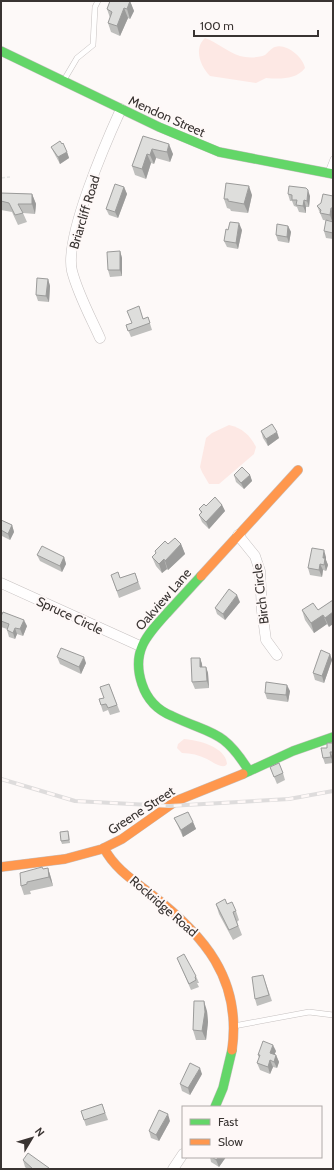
<svg xmlns="http://www.w3.org/2000/svg" width="334" height="1170" font-family="Cabin,sans-serif">
	<rect width="100%" height="100%" fill="#fdf9f8"/>
	<g fill="#fde8e4">
		<path d="M205,38C217,42 227,52 240,56C247,58 258,58 265,55C268,53 271,48 275,47C286,43 303,57 305,68C296,80 279,79 266,78L256,83L210,76C201,67 193,49 205,38Z"/>
		<path d="M229,425C242,428 250,435 256,447L254,454L219,484H209L202,472L200,467L206,438L212,433Z"/>
		<path d="M184,739C198,740 226,747 227,764L225,766C218,767 213,762 207,759C199,755 191,753 182,753L177,748L178,744Z"/>
	</g>
	<g fill="none" stroke-linecap="round" stroke-linejoin="round">
		<defs>
			<g id="lane">
				<polyline points="64,80 77,58 93,45 95,7 98,1"/>
				<polyline points="328,172 333,159"/>
				<polyline points="234,1026 309,1012 333,1015"/>
			</g>
			<g id="street">
				<path d="M100,338C90,316 78,294 72,271C64,238 106,142 121,109"/>
				<polyline points="238,535 255,556 260,571 262,611 266,640 277,655"/>
				<polyline points="1,583 140,646"/>
				<polyline points="173,1169 183,1154"/>
			</g>
			<g id="fast">
				<polyline points="1,51 159,127 219,152 333,174"/>
				<path d="M201,576C190,588 179,600 168,612C147,635 131,651 142,684C147,699 157,710 172,716C212,735 223,729 249,771"/>
				<polyline points="243,774 293,751 333,737"/>
				<polyline points="215,1107 223,1088 232,1050"/>
			</g>
			<g id="slow">
				<polyline points="201,576 298,470"/>
				<path d="M104,848C114,868 134,881 151,894C204,935 242,979 232,1050"/>
				<polyline points="1,867 65,859 102,849 122,839 176,801 243,774"/>
			</g>
		</defs>
		<use href="#lane" stroke="#c6c1c0" stroke-width="6"/>
		<use href="#street" stroke="#c6c1c0" stroke-width="11"/>
		<use href="#fast" stroke="#c6c1c0" stroke-width="10"/>
		<use href="#slow" stroke="#c6c1c0" stroke-width="10"/>
		<polyline stroke="#e6e5e4" stroke-width="1.5" stroke-dasharray="4 2" stroke-linecap="butt" points="1,178 10,177"/>
		<use href="#lane" stroke="#fffefe" stroke-width="5"/>
		<use href="#street" stroke="#fffefe" stroke-width="10"/>
		<use href="#fast" stroke="#63d668" stroke-width="9"/>
		<use href="#slow" stroke="#ff974d" stroke-width="9"/>
		<defs>
			<polyline id="rail" points="1,779 75,801 169,806 289,799 333,791"/>
		</defs>
		<use href="#rail" stroke="#dedcdc" stroke-width="4"/>
		<use href="#rail" stroke="#fef8f7" stroke-width="2.5" stroke-dasharray="8" stroke-linecap="butt"/>
	</g>
	<g fill="#bfbfbd">
		<polygon points="130,1 134,11 130,19 128,18 120,36 111,32 108,23 110,18 107,9"/>
		<polygon points="143,136 173,154 170,162 156,158 154,164 151,163 146,179 135,175 132,166"/>
		<polygon points="51,147 67,152 69,158 60,164 54,153"/>
		<polygon points="124,187 127,194 118,218 109,215 106,209"/>
		<polygon points="1,193 32,194 36,204 35,214 23,213 27,222 18,225 12,212 1,210"/>
		<polygon points="288,194 310,196 309,207 306,207 306,213 299,212 297,207 294,206 292,201 290,201"/>
		<polygon points="252,195 248,213 231,211 230,209 227,208 224,199"/>
		<polygon points="333,196 332,221 323,220 317,206"/>
		<polygon points="333,222 333,239 326,238 324,231"/>
		<polygon points="288,226 291,232 289,243 278,241 276,235"/>
		<polygon points="242,230 238,249 227,247 224,241"/>
		<polygon points="120,251 122,258 122,276 110,277 108,270"/>
		<polygon points="48,279 50,286 49,302 38,301 36,295"/>
		<polygon points="148,317 152,330 131,337 126,325"/>
		<polygon points="261,431 279,438 268,446 263,438"/>
		<polygon points="234,475 250,475 252,481 244,489 236,482"/>
		<polygon points="222,505 225,511 209,529 202,522 199,515 201,513 199,509 206,506"/>
		<polygon points="1,520 12,525 14,532 10,540 2,536 1,538"/>
		<polygon points="168,544 181,544 185,554 168,570 167,569 162,573 156,566 152,557 156,553 155,551"/>
		<polygon points="37,555 64,557 66,564 62,572 40,561"/>
		<polygon points="326,557 326,560 328,565 326,571 323,570 322,577 310,575 308,568"/>
		<polygon points="135,573 141,589 119,598 111,575 120,578"/>
		<polygon points="333,600 329,627 327,624 314,633 305,620 302,610 318,610"/>
		<polygon points="240,602 225,620 217,614 215,608"/>
		<polygon points="1,616 27,626 23,636 17,634 15,639 9,637 7,630 7,629 1,627"/>
		<polygon points="330,654 332,660 324,683 315,680 313,673"/>
		<polygon points="57,657 86,663 81,674 60,664"/>
		<polygon points="200,658 202,664 202,667 206,667 208,673 209,688 195,689 192,682"/>
		<polygon points="109,684 120,712 110,715 108,710 103,712 99,699 104,698"/>
		<polygon points="290,691 288,702 267,699 265,693"/>
		<polygon points="333,743 333,763 325,764 323,758 327,748"/>
		<polygon points="270,767 283,773 285,780 277,784"/>
		<polygon points="174,818 193,822 196,829 183,837 177,824"/>
		<polygon points="69,834 70,843 62,844 61,841"/>
		<polygon points="48,868 51,878 53,886 30,891 31,894 24,895 21,886 43,869"/>
		<polygon points="216,904 227,904 236,911 239,920 237,922 242,935 233,940 219,914"/>
		<polygon points="177,958 196,976 199,983 197,983 199,987 191,990"/>
		<polygon points="263,975 272,1001 257,1006 255,999"/>
		<polygon points="207,1011 208,1022 206,1040 196,1040 193,1030"/>
		<polygon points="276,1051 274,1055 276,1055 279,1062 277,1068 273,1067 270,1074 260,1070 257,1063 259,1058 258,1055"/>
		<polygon points="202,1074 190,1095 182,1091 180,1084"/>
		<polygon points="102,1104 108,1120 86,1126 81,1111"/>
		<polygon points="170,1121 159,1141 151,1138 149,1131"/>
		<polygon points="210,1157 226,1157 219,1167 211,1162"/>
		<polygon points="23,1160 49,1168 49,1169 27,1169 25,1167"/>
	</g>
	<g fill="#9b9b9a">
		<polygon points="130,1 134,11 130,19 127,9"/>
		<polygon points="124,8 128,18 120,36 117,26"/>
		<polygon points="169,144 173,154 170,162 167,152"/>
		<polygon points="152,149 156,158 154,164 150,155"/>
		<polygon points="67,152 69,158 60,164 58,157"/>
		<polygon points="147,154 151,163 146,179 142,169"/>
		<polygon points="249,186 252,195 248,213 244,204"/>
		<polygon points="124,187 127,194 118,218 115,212"/>
		<polygon points="308,190 310,196 309,207 307,201"/>
		<polygon points="32,194 36,204 35,214 32,204"/>
		<polygon points="304,200 306,207 306,213 303,206"/>
		<polygon points="331,208 333,214 332,221 330,215"/>
		<polygon points="239,223 242,230 238,249 236,243"/>
		<polygon points="288,226 291,232 289,243 287,237"/>
		<polygon points="120,251 122,258 122,276 120,270"/>
		<polygon points="48,279 50,286 49,302 46,296"/>
		<polygon points="277,432 279,438 268,446 266,439"/>
		<polygon points="250,475 252,481 244,489 241,483"/>
		<polygon points="222,505 225,511 209,529 206,522"/>
		<polygon points="12,525 14,532 10,540 8,534"/>
		<polygon points="181,544 185,554 168,570 165,561"/>
		<polygon points="324,550 326,557 326,560 328,565 326,571 323,558"/>
		<polygon points="64,557 66,564 62,572 60,566"/>
		<polygon points="164,559 167,569 162,573 159,564"/>
		<polygon points="320,564 323,570 322,577 319,570"/>
		<polygon points="237,595 240,602 225,620 223,614"/>
		<polygon points="333,612 333,624 329,627 325,618"/>
		<polygon points="323,615 327,624 314,633 311,623"/>
		<polygon points="24,620 27,626 23,636 20,629"/>
		<polygon points="15,628 17,634 15,639 13,633"/>
		<polygon points="330,654 332,660 324,683 322,676"/>
		<polygon points="84,657 86,663 81,674 79,667"/>
		<polygon points="200,658 202,664 203,674 200,667"/>
		<polygon points="206,667 208,673 209,688 207,681"/>
		<polygon points="287,685 290,691 288,702 286,695"/>
		<polygon points="330,752 333,758 333,763 331,757"/>
		<polygon points="193,822 196,829 183,837 181,830"/>
		<polygon points="48,868 51,878 53,886 49,877"/>
		<polygon points="204,1001 207,1011 208,1022 206,1040 202,1031"/>
		<polygon points="273,1045 276,1051 272,1060 270,1053"/>
		<polygon points="276,1055 279,1062 277,1068 274,1062"/>
		<polygon points="270,1060 273,1067 270,1074 268,1067"/>
		<polygon points="200,1068 202,1074 190,1095 188,1088"/>
		<polygon points="168,1114 170,1121 159,1141 156,1135"/>
		<polygon points="219,1157 226,1157 219,1167 216,1160"/>
	</g>
	<g fill="#dededc" stroke="#9b9b9a">
		<polygon points="110,1 130,1 127,9 124,8 117,26 108,23 112,12 107,9"/>
		<polygon points="143,136 169,144 167,152 152,149 150,155 147,154 142,169 132,166"/>
		<polygon points="60,141 62,144 63,143 67,152 58,157 51,147"/>
		<polygon points="226,183 249,186 244,204 228,201 228,199 224,199"/>
		<polygon points="115,184 124,187 115,212 106,209"/>
		<polygon points="289,186 306,188 308,190 307,201 304,200 303,206 296,205 297,200 292,200 292,195 288,194"/>
		<polygon points="1,193 32,194 32,204 18,204 23,213 15,215 9,203 1,201"/>
		<polygon points="323,194 333,196 333,208 331,208 330,215 320,213 321,210 317,206 321,203"/>
		<polygon points="326,220 333,222 333,233 324,231"/>
		<polygon points="230,222 239,223 236,243 224,241 226,229 228,230"/>
		<polygon points="277,224 288,226 287,237 276,235"/>
		<polygon points="120,251 120,270 108,270 107,252"/>
		<polygon points="37,278 48,279 46,296 36,295"/>
		<polygon points="139,306 143,319 148,317 150,323 128,331 126,325 132,323 127,311"/>
		<polygon points="272,424 277,432 266,439 261,431"/>
		<polygon points="242,467 250,475 241,483 234,475"/>
		<polygon points="215,497 222,505 206,522 199,515 202,512 199,509 204,504 206,506"/>
		<polygon points="1,520 12,525 8,534 1,530"/>
		<polygon points="175,538 181,544 165,561 164,559 159,564 152,557 156,553 155,551 165,541 168,544"/>
		<polygon points="42,546 64,557 60,566 37,555"/>
		<polygon points="312,548 324,550 323,558 325,558 324,565 320,564 319,570 308,568"/>
		<polygon points="118,572 120,578 135,573 138,582 117,591 111,575"/>
		<polygon points="229,589 237,595 223,614 215,608"/>
		<polygon points="333,600 333,612 325,618 323,615 311,623 302,610 313,603 318,610"/>
		<polygon points="3,612 24,620 20,629 15,628 13,633 7,630 9,624 1,621 1,616"/>
		<polygon points="61,648 84,657 79,667 57,657"/>
		<polygon points="321,650 330,654 322,676 313,673"/>
		<polygon points="191,658 200,658 200,667 206,667 207,681 192,682"/>
		<polygon points="266,682 287,685 286,695 265,693"/>
		<polygon points="109,684 117,705 108,708 106,704 101,705 99,699 104,698 100,687"/>
		<polygon points="327,743 333,743 333,752 330,752 331,757 323,758 321,748 327,748"/>
		<polygon points="279,763 283,773 274,777 270,767"/>
		<polygon points="188,812 193,822 181,830 174,818"/>
		<polygon points="68,831 69,840 61,841 60,832"/>
		<polygon points="42,867 43,869 48,868 49,877 27,882 27,884 21,886 20,873"/>
		<polygon points="225,899 227,904 232,902 236,911 233,912 238,926 229,930 216,904"/>
		<polygon points="184,954 196,976 195,977 196,980 189,984 177,958"/>
		<polygon points="263,975 269,995 255,999 252,977"/>
		<polygon points="194,1001 204,1001 205,1012 202,1031 193,1030"/>
		<polygon points="263,1041 273,1045 270,1053 276,1055 274,1062 270,1060 268,1067 257,1063 260,1055 258,1055"/>
		<polygon points="190,1063 200,1068 188,1088 180,1084"/>
		<polygon points="102,1104 105,1113 84,1120 81,1111"/>
		<polygon points="159,1110 168,1114 156,1135 149,1131"/>
		<polygon points="28,1153 49,1168 48,1169 33,1169 23,1160"/>
		<polygon points="212,1157 219,1157 216,1160"/>
	</g>
	<g text-anchor="middle" stroke-width="4" stroke-linejoin="round" paint-order="stroke">
		<g font-size="13" fill="#393432" stroke="#fef8f7">
			<text transform="translate(167 116) rotate(24)" y="5">Mendon Street</text>
			<text transform="translate(84 212) rotate(-73)" y="5">Briarcliff Road</text>
			<text transform="translate(260 594) rotate(-97)" y="5">Birch Circle</text>
			<text transform="translate(163 599) rotate(-49)" y="5">Oakview Lane</text>
			<text transform="translate(70 615) rotate(25)" y="5">Spruce Circle</text>
			<text transform="translate(141 810) rotate(-33)" y="5">Greene Street</text>
			<text transform="translate(164 906) rotate(41)" y="5">Rockridge Road</text>
		</g>
	</g>
	<rect width="334" height="1170" fill="none" stroke="#393432" stroke-width="4"/>
	<rect x="182" y="1106" width="140" height="52" fill="#fef8f7" stroke="#afaaa8"/>
	<rect x="190" y="1119" width="20" height="6" fill="#63d668" stroke="#afaaa8"/>
	<text x="218" y="1126" font-size="12" fill="#393432">Fast</text>
	<rect x="190" y="1139" width="20" height="6" fill="#ff974d" stroke="#afaaa8"/>
	<text x="218" y="1146" font-size="12" fill="#393432">Slow</text>
	<g transform="translate(32 1138) rotate(52)" stroke="#fef8f7" stroke-width="3" paint-order="stroke">
	<path d="M0-3L7 15L0 10L-7 15Z" fill="#393432"/>
	<text y="-6" font-size="11" font-weight="bold" text-anchor="middle" fill="#393432">N</text>
	</g>
	<path d="M194 30v6h124v-6" fill="none" stroke="#393432" stroke-width="2"/>
	<text x="200" y="30" font-size="12" fill="#393432" stroke="#fef8f7" stroke-width="3" paint-order="stroke">100 m</text>
</svg>
